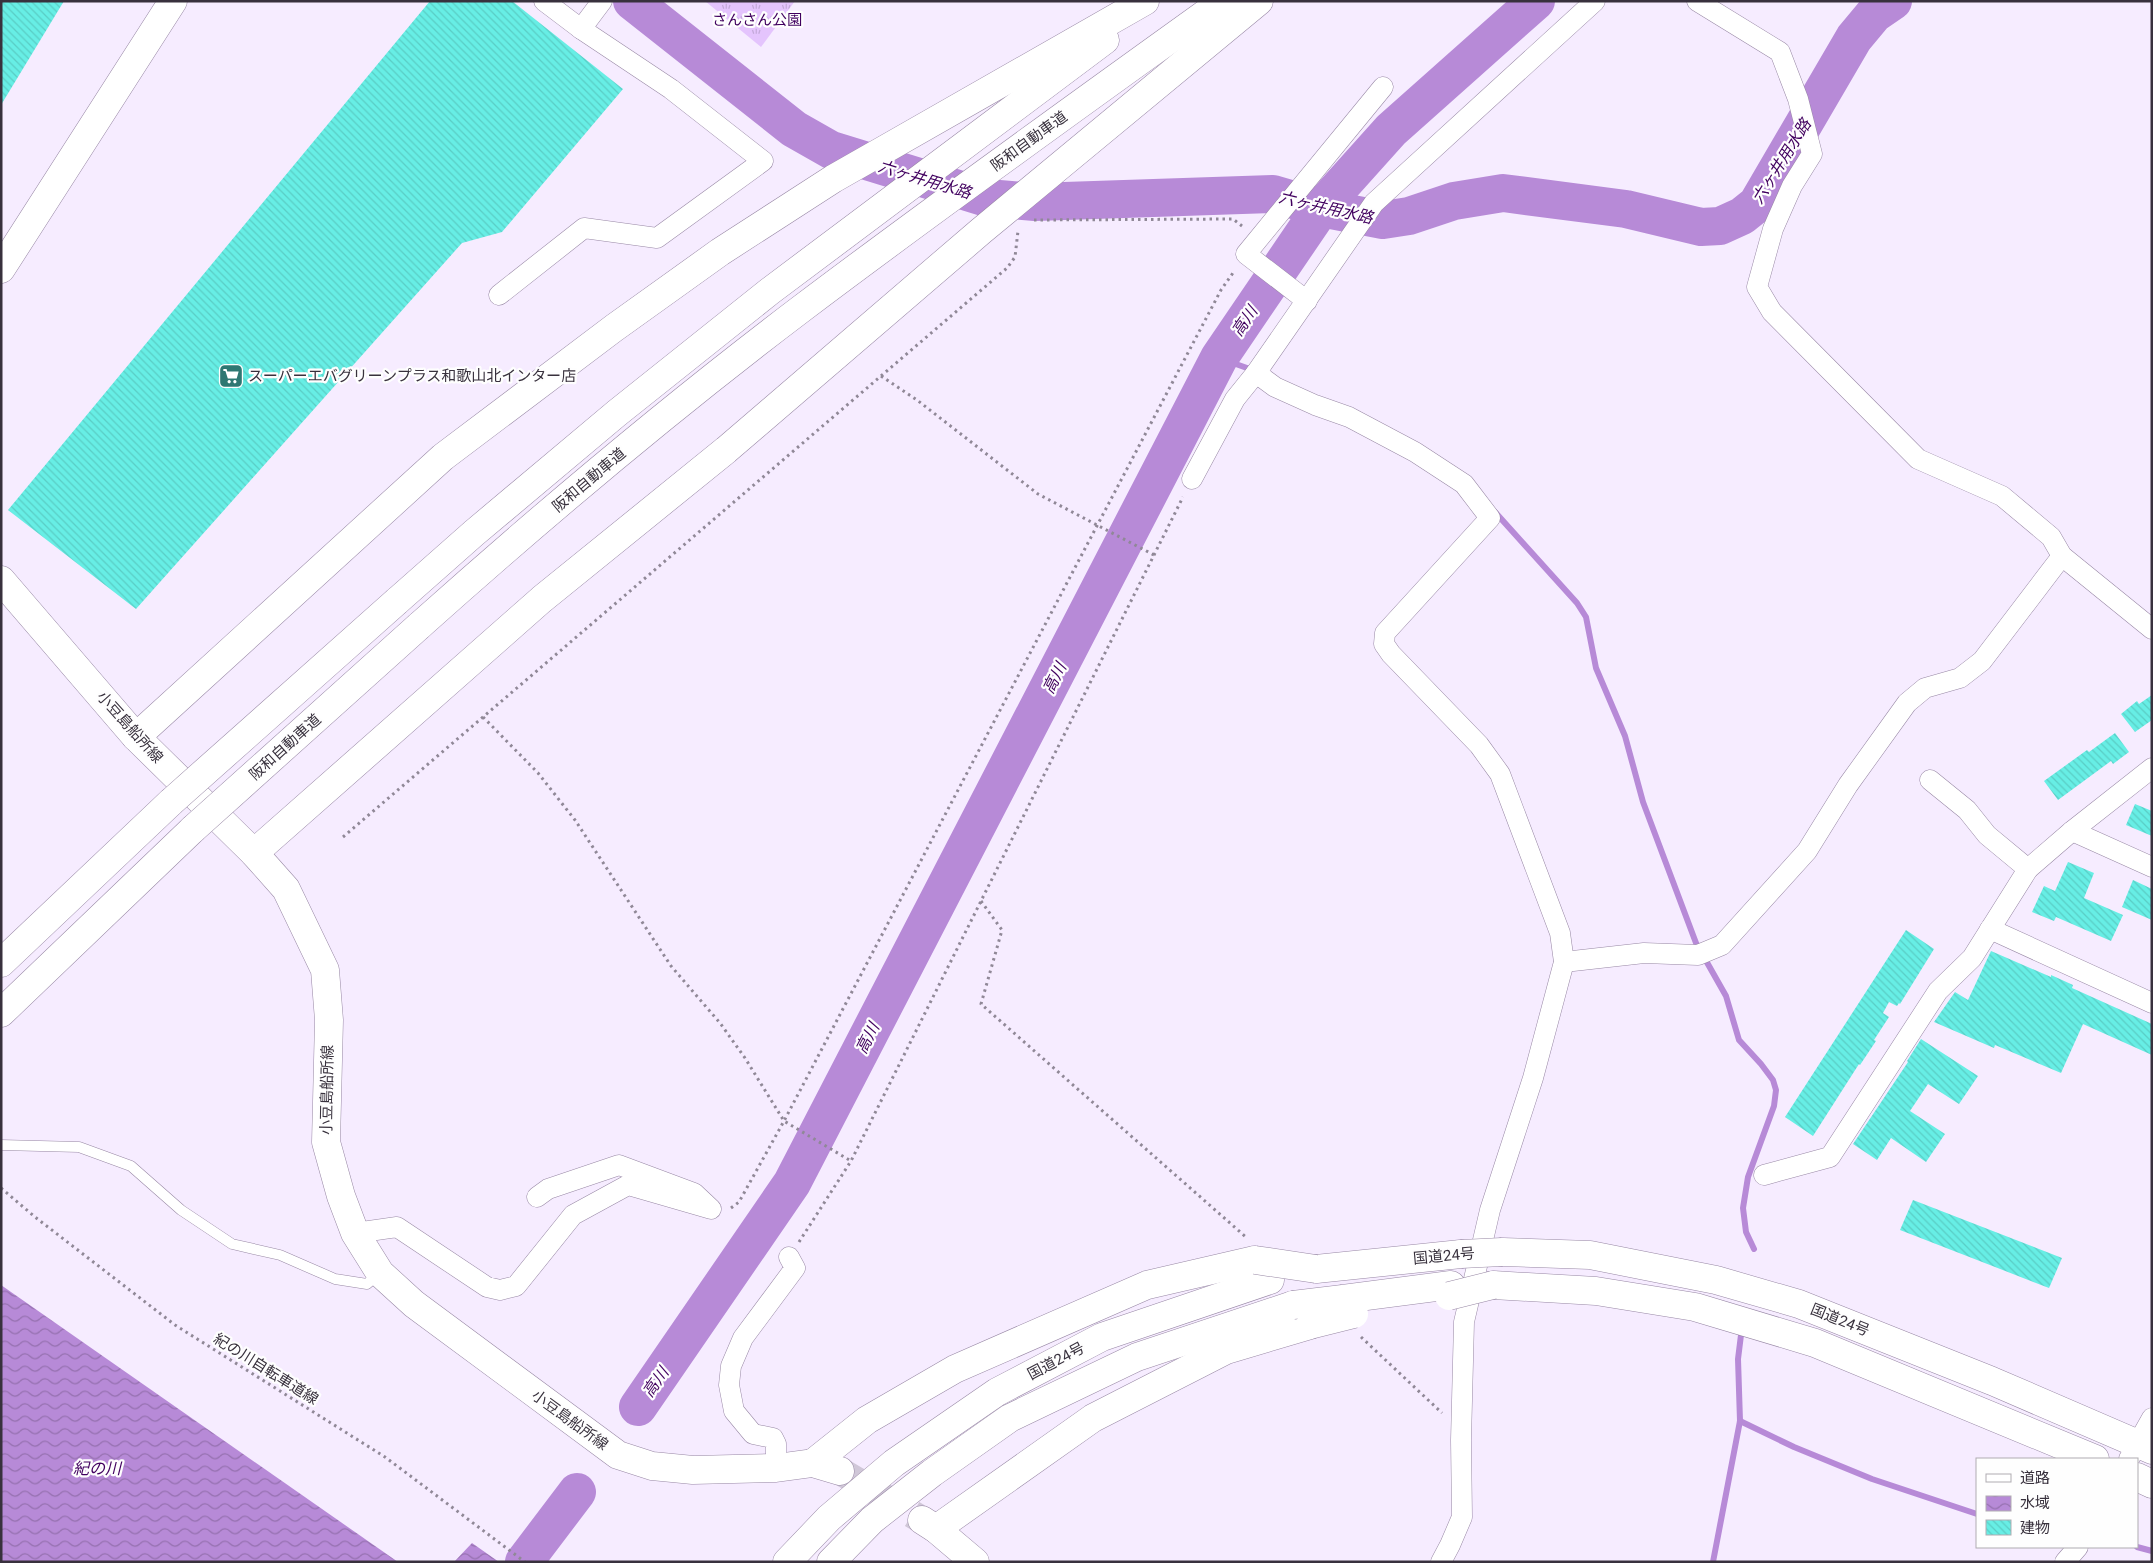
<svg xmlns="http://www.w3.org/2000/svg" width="2153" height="1563" font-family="Roboto,'Noto Sans JP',sans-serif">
	<defs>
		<pattern id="grass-tufts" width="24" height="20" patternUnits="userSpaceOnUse" patternTransform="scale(1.25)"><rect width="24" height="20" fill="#e4c4fd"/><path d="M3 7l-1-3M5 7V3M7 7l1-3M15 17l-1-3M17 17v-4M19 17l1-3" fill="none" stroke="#c4a9da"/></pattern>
		<pattern id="water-waves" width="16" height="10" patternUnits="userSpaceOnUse" patternTransform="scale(1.25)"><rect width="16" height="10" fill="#b78ad7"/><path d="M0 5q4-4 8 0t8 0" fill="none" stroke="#9671b0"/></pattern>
		<pattern id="building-back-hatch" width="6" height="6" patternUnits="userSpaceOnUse" patternTransform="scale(1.25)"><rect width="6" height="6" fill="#67eee5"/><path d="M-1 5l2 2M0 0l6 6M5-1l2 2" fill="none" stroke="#5acdc5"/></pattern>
	</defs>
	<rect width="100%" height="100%" fill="#f6ecff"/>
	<polygon fill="url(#grass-tufts)" points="705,1 795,1 761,47"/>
	<g fill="url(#water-waves)">
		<polygon points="1,1285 398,1562 1,1562"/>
		<polygon points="472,1543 499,1562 454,1562"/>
	</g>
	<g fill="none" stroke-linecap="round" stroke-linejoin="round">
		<g stroke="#b78ad7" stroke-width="6">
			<polyline points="1219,358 1247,368"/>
			<polyline points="1495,512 1577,603 1586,617 1596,668 1625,736 1643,802 1696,943 1726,996 1739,1040 1761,1064 1773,1080 1776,1090 1774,1106 1748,1177 1743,1208 1746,1232 1754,1249"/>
			<polyline points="1740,1421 1794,1447 1872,1479 1977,1514"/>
			<polyline points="2137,1547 2152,1551"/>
			<polyline points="1713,1562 1740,1421 1738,1359 1741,1335"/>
		</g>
		<g stroke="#b78ad7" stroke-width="38">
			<polyline points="632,1 794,129 831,150 987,198 1035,202 1273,194 1321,208 1383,220 1409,216 1454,201 1503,193 1626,209 1701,227 1720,226 1742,216 1757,204 1854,38 1874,14 1893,1"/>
			<polyline points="638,1407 792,1183 1219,358 1321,208 1391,130 1536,1"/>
			<polyline points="524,1562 577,1492"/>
		</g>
	</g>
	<g fill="url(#building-back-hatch)">
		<polygon points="1,1 64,1 1,105"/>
		<polygon points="430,1 512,1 623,89 502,232 462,243 136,609 8,510"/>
		<polygon points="2152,695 2152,720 2135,732 2121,714 2137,701 2139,704"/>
		<polygon points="2115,733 2129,752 2113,764 2111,761 2058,800 2044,781 2087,750 2089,752"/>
		<polygon points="2135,804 2152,811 2152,836 2126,825"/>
		<polygon points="2068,862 2094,873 2084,898 2123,915 2111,941 2056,917 2054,921 2032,912 2044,886 2055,891"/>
		<polygon points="2133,880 2152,889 2152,920 2122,907"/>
		<polygon points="1906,930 1934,949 1900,1004 1899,1003 1897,1006 1889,1002 1883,1013 1889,1017 1874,1040 1876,1041 1860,1065 1859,1064 1813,1136 1785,1117"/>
		<polygon points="1991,951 2051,977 2051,975 2073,985 2072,988 2152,1024 2152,1055 2083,1024 2061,1073 1995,1045 1994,1048 1934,1022 1955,992 1968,1000"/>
		<polygon points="1921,1039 1978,1076 1959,1104 1928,1084 1910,1111 1945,1134 1926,1162 1891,1138 1877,1160 1853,1144 1908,1062 1907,1061"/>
		<polygon points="1913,1200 2062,1258 2049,1288 1900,1230"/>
	</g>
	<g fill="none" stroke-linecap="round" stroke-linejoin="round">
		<polyline stroke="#d0c7d8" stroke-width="28" stroke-dasharray="28 14" stroke-linecap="butt" points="840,1471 922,1520"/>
		<defs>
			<polyline id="lane" points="1,1145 79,1147 131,1166 181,1210 232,1244 280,1255 335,1279 367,1284 380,1273"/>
			<g id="street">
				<polyline points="544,1 581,29 602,1"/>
				<polyline points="1697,1 1780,52 1798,99 1812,154 1792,186 1773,229 1757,287 1772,312 1918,459 2002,496 2051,537 2062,556 2152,629"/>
				<polyline points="499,295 584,228 657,238 763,161 671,89 581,29"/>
				<polyline points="1307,301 1246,254 1383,87"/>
				<polyline points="1192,479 1235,399 1256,373"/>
				<polyline points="1930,780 1967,810 1987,835 2028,869"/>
				<polyline points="2072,831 2152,867"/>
				<polyline points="1990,929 2152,1003"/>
				<polyline points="1564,962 1644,953 1698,955 1722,945 1807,851 1848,785 1907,703 1925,688 1960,678 1982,661 2062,556"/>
				<polyline points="1764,1175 1830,1157 1938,991 1972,958 2028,869 2072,831 2152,768"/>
				<polyline points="355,1233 397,1227 487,1287 500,1290 516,1286 573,1215 628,1185 711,1209 694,1193 619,1165 548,1189 537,1197"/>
				<polyline points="2129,1459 2152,1418"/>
				<polyline points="776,1468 776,1444 773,1438 753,1434 734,1411 729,1385 731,1366 743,1338 795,1268 789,1257"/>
				<polyline points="1441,1562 1450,1545 1462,1517 1461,1440 1464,1322 1490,1210 1533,1078 1564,962 1560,933 1500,774 1479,745 1391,654 1384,644 1385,633 1490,518 1464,484 1415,452 1349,417 1315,405 1275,387 1256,373 1374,203 1595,1"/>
				<polyline points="2065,1562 2078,1547"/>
			</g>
			<g id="secondary">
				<polyline points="1,269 173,1"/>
				<polyline points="1,580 136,737 254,853 286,889 325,970 329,1020 326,1142 341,1196 355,1233 380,1273 414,1304 618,1455 652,1466 693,1470 776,1468 813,1463 840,1471"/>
				<polyline points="922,1520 936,1529 975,1562"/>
			</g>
			<g id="highway">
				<polyline points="397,601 474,533 617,413 770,291 1105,40"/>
				<path d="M419,626C542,516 669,409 801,309C940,204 1081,103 1223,1"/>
				<polyline points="136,737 443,457 614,328 720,252 833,179 1145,1"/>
				<polyline points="254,853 542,599 726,450 981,231 1259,1"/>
				<polyline points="1,963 171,802"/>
				<polyline points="1,1013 193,829"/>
				<polyline points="1502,1252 1590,1255 1716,1280 1799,1304 1992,1381 2152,1450"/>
				<polyline points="1316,1269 1461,1254"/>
				<polyline points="1493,1285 1596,1291 1695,1307 1815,1343 2095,1459"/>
				<polyline points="1343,1299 1451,1285"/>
				<polyline points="813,1463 867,1420 955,1369 1147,1285 1255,1260"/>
				<polyline points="2137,1477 2152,1484"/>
				<polyline points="936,1529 1093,1418 1226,1350 1310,1325"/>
				<polyline points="787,1562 829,1518 894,1463 997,1392 1102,1337 1270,1280"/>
				<polyline points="831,1562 872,1520 932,1473 1010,1418 1137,1357 1293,1305"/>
			</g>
		</defs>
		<use href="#lane" stroke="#9888a5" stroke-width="11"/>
		<use href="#street" stroke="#9888a5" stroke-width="21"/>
		<use href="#secondary" stroke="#9888a5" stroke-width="29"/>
		<use href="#highway" stroke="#9888a5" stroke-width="29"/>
		<g stroke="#908897" stroke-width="3" stroke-dasharray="2.5 4" stroke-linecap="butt">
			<polyline points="1034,220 1233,219 1242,226"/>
			<polyline points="881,376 917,400 1038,494 1154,555"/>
			<polyline points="483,717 538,773 575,820 671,966 720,1023 745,1058 784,1121 851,1161"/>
			<polyline points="343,837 1007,268 1015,257 1018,231"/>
			<polyline points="981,901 1002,930 981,1004 1247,1238"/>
			<polyline points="1,1188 35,1217 175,1325 385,1457 525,1562"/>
			<polyline points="731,1208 739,1202 784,1121 1221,290 1235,270"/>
			<polyline points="799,1242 851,1161 1183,497"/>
			<polyline points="1361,1337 1442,1413"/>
		</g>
		<use href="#lane" stroke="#fff" stroke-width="10"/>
		<use href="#street" stroke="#fff" stroke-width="20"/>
		<use href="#secondary" stroke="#fff" stroke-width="28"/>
		<use href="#highway" stroke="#fff" stroke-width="28"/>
		<defs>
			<g id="highway-bridge">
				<polyline points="171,802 397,601"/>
				<polyline points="193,829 419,626"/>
				<polyline points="1461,1254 1502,1252"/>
				<polyline points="1255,1260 1316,1269"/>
				<polyline points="1449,1296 1493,1285"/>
				<polyline points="1293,1305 1343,1299"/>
				<polyline points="1310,1325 1354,1314"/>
			</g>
		</defs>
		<use href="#highway-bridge" stroke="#9888a5" stroke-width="29" stroke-linecap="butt"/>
		<use href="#highway-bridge" stroke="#fff" stroke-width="28"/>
	</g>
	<defs>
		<symbol id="supermarket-square" viewBox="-11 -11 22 22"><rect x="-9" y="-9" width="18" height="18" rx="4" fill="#2e7772" stroke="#fefefe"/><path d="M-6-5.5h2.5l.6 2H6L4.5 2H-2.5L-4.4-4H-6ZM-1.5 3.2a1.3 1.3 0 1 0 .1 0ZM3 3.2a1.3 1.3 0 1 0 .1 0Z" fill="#fff"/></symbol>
	</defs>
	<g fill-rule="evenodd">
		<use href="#supermarket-square" x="217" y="362" width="28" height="28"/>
	</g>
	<g text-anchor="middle" stroke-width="4.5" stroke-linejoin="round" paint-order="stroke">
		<g font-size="15" fill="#40005f" stroke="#fefefe">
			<text x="757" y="25">さんさん公園</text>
		</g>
		<g font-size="15" fill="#38313d" stroke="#fefefe">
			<text transform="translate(1029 141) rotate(-36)" y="5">阪和自動車道</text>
			<text transform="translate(589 480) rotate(-40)" y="5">阪和自動車道</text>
			<text transform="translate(130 727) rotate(48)" y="5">小豆島船所線</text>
			<text transform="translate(285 747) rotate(-42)" y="5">阪和自動車道</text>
			<text transform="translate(327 1090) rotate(-89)" y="5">小豆島船所線</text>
			<text transform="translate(1444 1256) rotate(-5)" y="5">国道24号</text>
			<text transform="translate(1840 1320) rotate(22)" y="5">国道24号</text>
			<text transform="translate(1056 1361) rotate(-28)" y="5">国道24号</text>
			<text transform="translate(266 1369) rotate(32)" y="5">紀の川自転車道線</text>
			<text transform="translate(570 1420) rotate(36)" y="5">小豆島船所線</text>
		</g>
		<g font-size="15" fill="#38313d" stroke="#fefefe" text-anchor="start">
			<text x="248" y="381">スーパーエバグリーンプラス和歌山北インター店</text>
		</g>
		<g font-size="16" font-style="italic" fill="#41005f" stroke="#fefefe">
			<text transform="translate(1781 161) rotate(-58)" y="6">六ヶ井用水路</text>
			<text transform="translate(925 179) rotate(17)" y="6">六ヶ井用水路</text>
			<text transform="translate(1326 207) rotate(13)" y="6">六ヶ井用水路</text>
			<text transform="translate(1244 321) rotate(-56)" y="6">高川</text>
			<text transform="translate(1054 678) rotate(-63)" y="6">高川</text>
			<text transform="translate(867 1038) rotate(-63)" y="6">高川</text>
			<text transform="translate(655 1382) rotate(-55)" y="6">高川</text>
			<text x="97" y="1474">紀の川</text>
		</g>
	</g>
	<rect width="2153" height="1563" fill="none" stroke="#38313d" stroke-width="5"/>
	<rect x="1976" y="1458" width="162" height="90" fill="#fefefe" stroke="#afacb1"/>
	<rect x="1986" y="1474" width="25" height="8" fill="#ffffff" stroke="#afacb1"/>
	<text x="2020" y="1483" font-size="15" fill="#38313d">道路</text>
	<rect x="1986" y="1496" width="25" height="15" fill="url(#water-waves)" stroke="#afacb1"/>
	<text x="2020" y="1508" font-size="15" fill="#38313d">水域</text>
	<rect x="1986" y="1520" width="25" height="15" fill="url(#building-back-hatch)" stroke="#afacb1"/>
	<text x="2020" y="1533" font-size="15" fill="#38313d">建物</text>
</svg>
